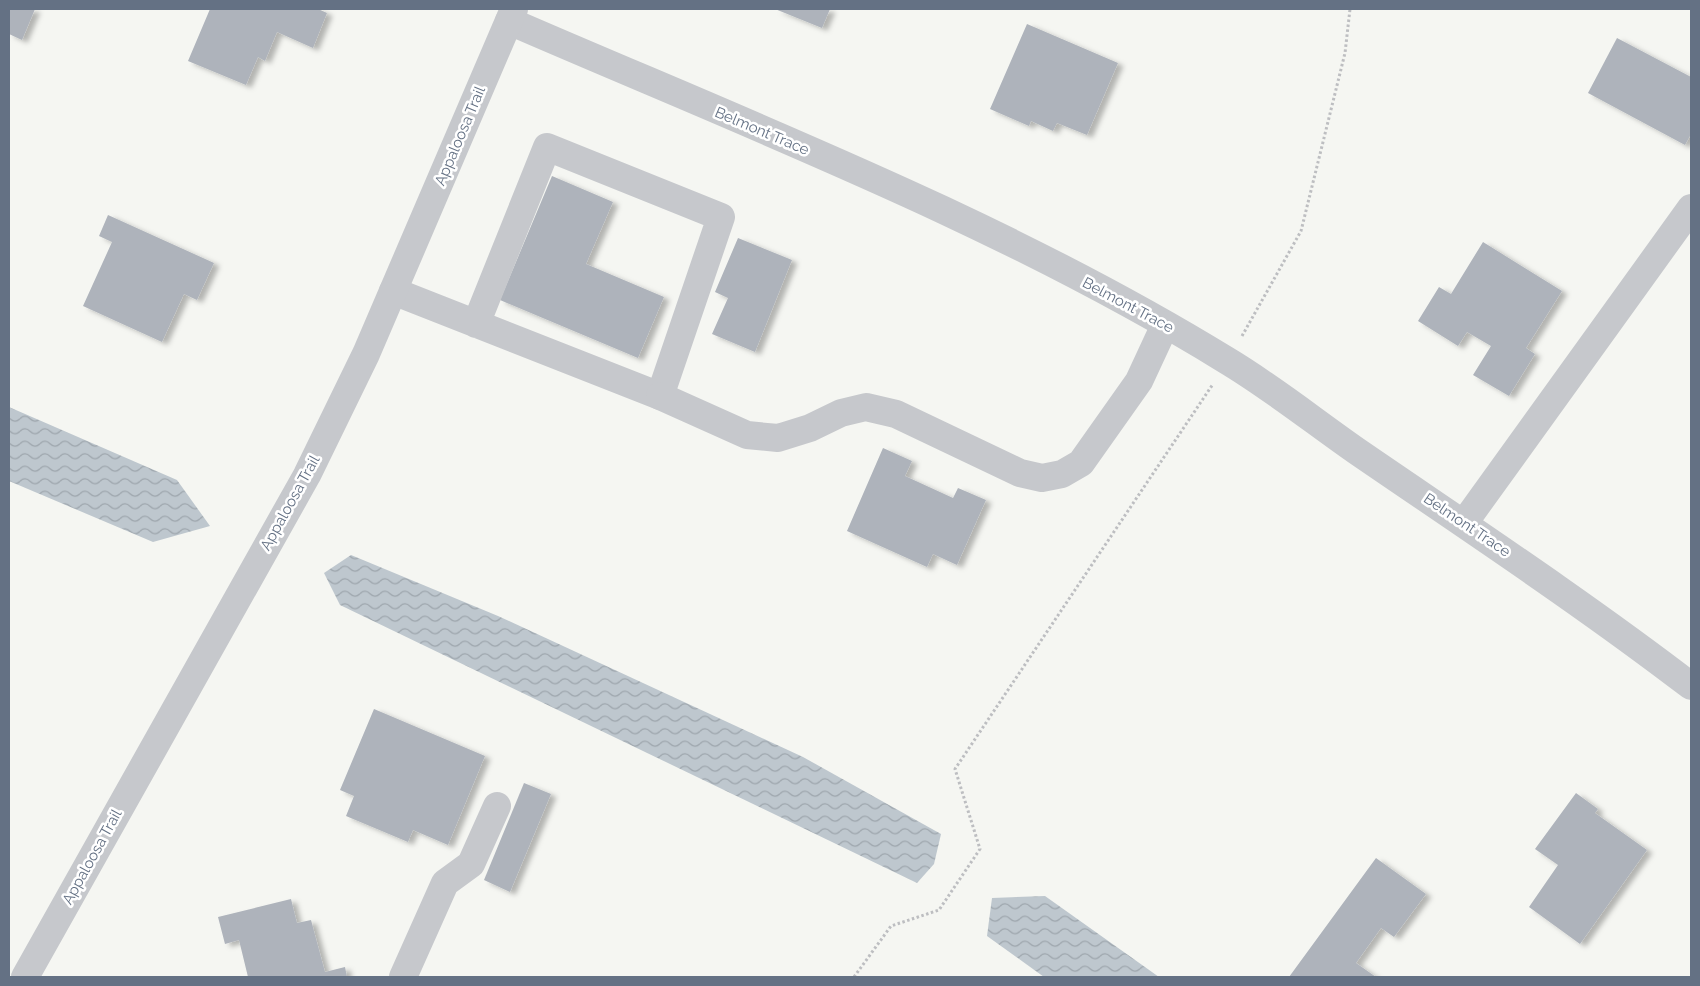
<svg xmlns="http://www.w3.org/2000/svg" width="1700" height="986" font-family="Raleway,sans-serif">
	<defs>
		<pattern id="water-waves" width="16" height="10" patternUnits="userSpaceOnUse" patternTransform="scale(1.25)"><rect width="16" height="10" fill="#bec7ce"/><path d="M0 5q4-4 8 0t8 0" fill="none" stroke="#9ea6ad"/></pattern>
		<filter id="shadow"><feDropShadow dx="5.5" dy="3" stdDeviation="2.5" flood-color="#0004"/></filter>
	</defs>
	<rect width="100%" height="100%" fill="#f5f6f2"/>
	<g fill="url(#water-waves)">
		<polygon points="9,407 177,480 210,526 153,542 9,481"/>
		<polygon points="351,555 498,616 803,757 941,834 934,864 917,883 340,605 324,573"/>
		<polygon points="1045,896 1159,977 1044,977 987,936 992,898"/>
	</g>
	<g fill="#aeb3bb" filter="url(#shadow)">
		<polygon points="9,9 35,9 22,40 9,34"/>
		<polygon points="210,9 318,9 327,13 313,48 277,32 265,61 258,57 246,85 188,61"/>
		<polygon points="775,9 830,9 822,28"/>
		<polygon points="1027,24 1118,63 1087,135 1057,123 1053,131 1031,121 1029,126 990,109"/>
		<polygon points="1617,38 1691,77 1691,134 1685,145 1588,93"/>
		<polygon points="552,176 613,202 586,264 664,297 638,358 500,300"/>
		<polygon points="108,215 214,263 197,300 184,294 162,342 83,306 112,242 99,236"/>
		<polygon points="738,238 792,260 755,352 712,334 728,298 715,292"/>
		<polygon points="1483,242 1562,291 1526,348 1535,354 1509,396 1473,375 1491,346 1467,332 1458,346 1418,321 1439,287 1451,294"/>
		<polygon points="883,448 912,461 905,476 953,498 958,488 986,500 957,565 933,554 927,567 847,531"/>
		<polygon points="374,709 485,756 448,845 413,830 408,842 346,816 354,796 340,790"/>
		<polygon points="524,783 551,794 510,892 484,880"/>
		<polygon points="1576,793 1598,809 1595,813 1647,850 1580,944 1529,907 1558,865 1535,849"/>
		<polygon points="1376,858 1426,894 1394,937 1381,928 1356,963 1376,977 1289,977"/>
		<polygon points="291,899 297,923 311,920 325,972 345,967 347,977 248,977 239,940 225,944 218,917"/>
	</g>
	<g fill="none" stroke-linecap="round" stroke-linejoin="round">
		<g stroke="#bdbec1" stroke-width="3" stroke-dasharray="2.5 2.5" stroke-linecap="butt">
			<polyline points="1242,336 1301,231 1345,53 1350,9"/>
			<polyline points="854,977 891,926 939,910 980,849 955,769 1213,384"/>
		</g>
		<g stroke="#c6c8cc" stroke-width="28">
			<path d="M509,21C751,126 1001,222 1226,360C1273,388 1316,423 1361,454C1472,530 1584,604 1691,686"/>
			<polyline points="393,291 660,396 721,217 547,147 476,324"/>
			<polyline points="660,396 747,435 778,438 810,428 841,413 866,407 896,414 1020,473 1042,478 1062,474 1081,463 1139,381 1165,325"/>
			<polyline points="1464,523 1691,208"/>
			<polyline points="25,977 307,475 366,354 514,9"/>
			<polyline points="403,977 445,883 471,864 497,806"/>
		</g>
	</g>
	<g text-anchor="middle" stroke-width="5" stroke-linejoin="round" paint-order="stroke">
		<g font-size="15" fill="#647184" stroke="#fff">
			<text transform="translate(762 131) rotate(23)" y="5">Belmont Trace</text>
			<text transform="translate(460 136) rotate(-67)" y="5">Appaloosa Trail</text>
			<text transform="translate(1128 305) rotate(28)" y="5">Belmont Trace</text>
			<text transform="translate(290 503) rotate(-61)" y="5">Appaloosa Trail</text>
			<text transform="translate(1467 525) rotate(34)" y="5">Belmont Trace</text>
			<text transform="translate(92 857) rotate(-61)" y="5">Appaloosa Trail</text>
		</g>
	</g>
	<rect width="1700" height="986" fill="none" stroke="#647184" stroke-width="20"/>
</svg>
